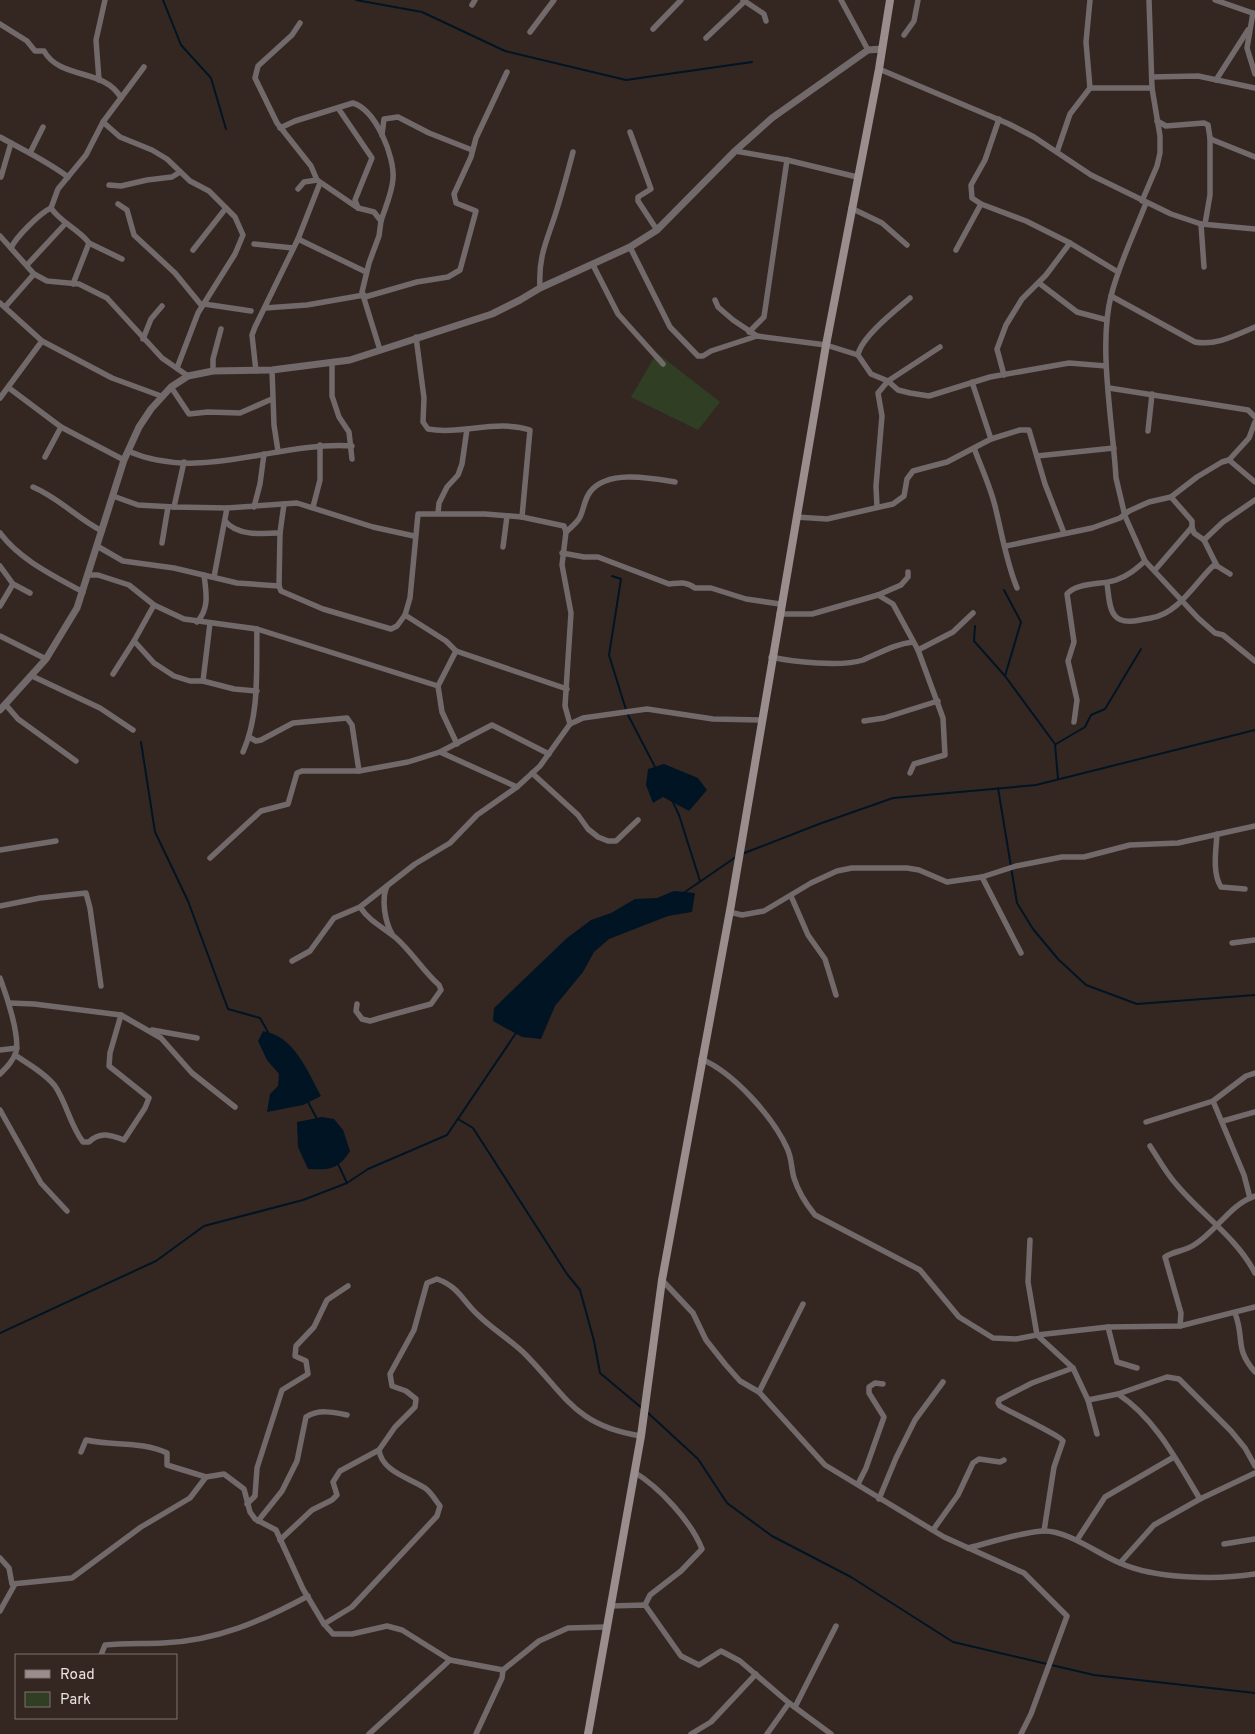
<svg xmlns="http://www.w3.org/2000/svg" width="1255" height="1734" font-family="Overpass,sans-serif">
	<rect width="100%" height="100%" fill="#342722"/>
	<polygon fill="#303f24" points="657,353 720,402 698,430 631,397"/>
	<g fill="#001423">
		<polygon points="664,764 698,778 707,790 689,811 663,797 653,803 646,785 648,769"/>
		<polygon points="674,891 695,893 692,912 668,916 609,939 594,952 583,972 555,1006 541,1039 522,1037 493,1021 494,1008 567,938 591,920 611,913 635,899 657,898"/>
		<path d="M263,1031C294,1036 307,1070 321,1096L303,1105L267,1112L270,1094L278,1086L279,1074L267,1060L258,1041Z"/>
		<path d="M322,1117L334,1119L343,1130L350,1151C338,1170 329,1170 308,1169L298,1147L297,1122Z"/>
	</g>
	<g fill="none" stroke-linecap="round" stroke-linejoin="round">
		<g stroke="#001423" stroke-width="2">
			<polyline points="163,0 181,45 211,78 226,129"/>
			<polyline points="356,0 422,12 505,51 626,80 752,62"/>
			<polyline points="612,576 621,579 609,655 627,713 655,767"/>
			<polyline points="1004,590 1021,622 1005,676 1055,744 1058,779"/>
			<polyline points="975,626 974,641 1005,676"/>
			<polyline points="141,742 155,832 188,901 228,1009 260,1018 268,1032"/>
			<polyline points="1056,744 1085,727 1091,715 1105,709 1141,649"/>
			<polyline points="998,788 1017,903 1033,929 1058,959 1086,985 1137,1004 1255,995"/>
			<polyline points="672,800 679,815 700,881"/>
			<polyline points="742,854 819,824 893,798 1036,785 1255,730"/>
			<polyline points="682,894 736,857"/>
			<polyline points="308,1102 317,1119"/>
			<polyline points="458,1119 473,1128 567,1274 580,1290 594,1341 600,1373 643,1409"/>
			<polyline points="338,1164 347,1183"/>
			<polyline points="0,1333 156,1261 204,1226 303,1200 347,1183 368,1169 447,1135 516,1033"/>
			<polyline points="647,1412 698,1459 727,1503 772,1536 851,1577 953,1642 1094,1675 1255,1693"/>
		</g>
		<g stroke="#71696a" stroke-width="5.5">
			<polyline points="743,0 764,14 766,21"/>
			<polyline points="841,0 868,50"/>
			<polyline points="1215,0 1255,14"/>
			<polyline points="472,5 475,0"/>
			<polyline points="1253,13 1247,48 1255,74"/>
			<polyline points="300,23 292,35 258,66 255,78 277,123 311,166 317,180"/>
			<path d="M0,24L27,41L35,51H44C60,80 105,68 121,98"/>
			<polyline points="653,29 681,0"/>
			<polyline points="530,32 554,0"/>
			<polyline points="904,35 914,21 918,0"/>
			<polyline points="706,38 745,1"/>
			<polyline points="879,69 1009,124 1034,137 1091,175 1171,214 1201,224 1255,229"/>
			<polyline points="1152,77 1198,76 1255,88"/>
			<polyline points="99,80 96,40 105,0"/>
			<polyline points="1216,80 1248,30"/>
			<polyline points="1090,88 1152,88"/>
			<polyline points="338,108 372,158 355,200 358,208"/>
			<polyline points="999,119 985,160 971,185 972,198 981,204 1026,221 1070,243 1118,272"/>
			<polyline points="1157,121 1166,126 1204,123 1208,125 1210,138 1213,140 1255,157"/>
			<polyline points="103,122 120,137 152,150 167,159 190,181 209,191 235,217 243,235 235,254 198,313 177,368"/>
			<path d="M280,128L295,121L353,103C376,110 395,157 393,179C392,193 385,208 381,221"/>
			<polyline points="630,132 651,189 638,197 638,201 657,230"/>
			<polyline points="382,135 384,119 398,117 429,133 472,150"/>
			<path d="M0,137C23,150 47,161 68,177"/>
			<polyline points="735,151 787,160 857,177"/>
			<polyline points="1057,152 1070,114 1090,88 1086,42 1090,0"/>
			<polyline points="30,153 43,127"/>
			<polyline points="1,177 11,143"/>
			<polyline points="109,185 121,186 147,180 172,177 180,172"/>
			<polyline points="298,189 304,182 317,180 358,208 374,212 381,221 379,236 369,263 362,292 380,350"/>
			<polyline points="1142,201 1157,166 1160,153 1160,136 1152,88 1149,0"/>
			<path d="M1146,203C1134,234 1119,264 1111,296C1098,347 1113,424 1116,478L1125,516L1145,561L1198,618L1215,633L1223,635L1255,661"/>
			<polyline points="118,204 127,210 134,235 175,273 202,306"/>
			<path d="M51,208C61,223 79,229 89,243L73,284"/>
			<polyline points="851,208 882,223 907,245"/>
			<polyline points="1201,224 1204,267"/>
			<polyline points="1205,224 1210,195 1210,138"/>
			<polyline points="0,236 34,274 47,281 79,284 107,298 162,358 188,376"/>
			<polyline points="298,239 366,272"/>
			<polyline points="89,243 122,259"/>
			<polyline points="254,244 293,248"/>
			<polyline points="630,247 670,327 698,356 703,356 711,351 757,336"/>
			<path d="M11,248C16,237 40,213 51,208L58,189L86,155L103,122L144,67"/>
			<polyline points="193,250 226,208"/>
			<polyline points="956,250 981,204"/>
			<polyline points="27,265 65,224"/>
			<polyline points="593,265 618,314 663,364"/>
			<polyline points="1039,283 1077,312 1107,320"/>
			<path d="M540,288C538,254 548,239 557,209C563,190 568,171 573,152"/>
			<path d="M1111,296L1195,342C1216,346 1236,335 1255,327"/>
			<polyline points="365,297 417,282 448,277 460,270 476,211 456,203 454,194 471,157 476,138 507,72"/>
			<polyline points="715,300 718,307 733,320 757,336 826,345 858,355 871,374 888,381 898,390 910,393 929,396 990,377 1069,363 1106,366"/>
			<polyline points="0,303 42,341 112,378 161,396"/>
			<polyline points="204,304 251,311"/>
			<polyline points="5,307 34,274"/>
			<polyline points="265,308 307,305 364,295"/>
			<polyline points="749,332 764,317 787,160"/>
			<path d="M416,337L424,398L423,422L428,429C461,435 497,419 530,430L522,517"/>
			<polyline points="143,339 151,319 162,306"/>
			<path d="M858,355C861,337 896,310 910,298"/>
			<polyline points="332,363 332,396 339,417 349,432 352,459"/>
			<polyline points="272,370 274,425 278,451"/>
			<polyline points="213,371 213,359 221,329"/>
			<polyline points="256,371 252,335 255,327 298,239 320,183"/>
			<polyline points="1004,375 997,349 1006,325 1022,299 1046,275 1070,243"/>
			<polyline points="171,387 189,414 208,412 240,413 272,399"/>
			<polyline points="9,388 61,427 124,460"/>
			<polyline points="1109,388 1248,410 1255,417"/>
			<polyline points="0,398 42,341"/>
			<polyline points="1148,431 1152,394"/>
			<polyline points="991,439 1020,430 1029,430 1045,484 1064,533"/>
			<path d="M974,448C981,467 990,486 995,506C1002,534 1006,561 1017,588"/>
			<path d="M128,451C200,483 277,441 352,446"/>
			<polyline points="1037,456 1114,448"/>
			<polyline points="45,457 61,427"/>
			<polyline points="1229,460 1255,482"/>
			<path d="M33,487C59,498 77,518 102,531"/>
			<polyline points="113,496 138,505 174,507 227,508 297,503 373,527 414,536"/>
			<polyline points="284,504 280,533 279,586 281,591 323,609 391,629 397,626 405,615 410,598 418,514 485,514 522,517 564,526 566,532 562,565 571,613 565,706 570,724"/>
			<polyline points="174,507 184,462"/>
			<polyline points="254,507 260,484 264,454"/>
			<polyline points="313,507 320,480 320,445"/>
			<polyline points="877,507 876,486 882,416 878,393 888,381 940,347"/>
			<polyline points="438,513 439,503 447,487 458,475 462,464 467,429"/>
			<polyline points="796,517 827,519 893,504 904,496 907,479 913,471 947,462 991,439 972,382"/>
			<path d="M225,521C237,536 262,534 280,533"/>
			<polyline points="1192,527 1194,533 1204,540 1217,566"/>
			<path d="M566,532C571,527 577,523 580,517C584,509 584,500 590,492C607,469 652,478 675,482"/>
			<path d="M0,533C20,560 54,576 83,592"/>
			<polyline points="1204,540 1223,522 1255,500"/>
			<polyline points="162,543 168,507"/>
			<polyline points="97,546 123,561 174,568 237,583 279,586"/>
			<polyline points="1006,546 1092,528 1120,518 1129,511 1149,502 1171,497 1197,477 1222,462 1229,460 1249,438 1255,422"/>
			<polyline points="503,547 507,516"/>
			<path d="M562,553L584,557H598L669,584C680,583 686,581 695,588H711L746,599L780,604"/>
			<polyline points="0,566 13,584 30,593"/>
			<polyline points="1155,570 1192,527 1192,521 1171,497"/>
			<polyline points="88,575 98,575 129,585 154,605 184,619 257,629 438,686"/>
			<polyline points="214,577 227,508"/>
			<path d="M1107,583C1110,607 1109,627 1140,620C1144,619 1147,619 1151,618C1178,614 1195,583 1213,566H1217L1230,574"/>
			<polyline points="878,595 893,604 918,650 943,718 945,755 914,764 910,773"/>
			<polyline points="0,606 13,584"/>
			<polyline points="779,614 812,614 878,595 901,585 908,577 908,572"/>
			<polyline points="405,615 446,641 456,651 567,689"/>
			<path d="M197,622C210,608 206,592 204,575"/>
			<polyline points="0,636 46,659"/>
			<polyline points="134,641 154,663 174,676 190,681 203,681 234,689 257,691"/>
			<polyline points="918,650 953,632 973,613"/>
			<polyline points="456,651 438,686 442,712 457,744"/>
			<path d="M771,657C793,662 842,667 863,660C880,653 895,644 913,642"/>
			<polyline points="113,674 134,641 154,605"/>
			<polyline points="32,676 100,708 133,730"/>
			<polyline points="203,681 210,623"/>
			<polyline points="6,705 18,719 76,761"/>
			<polyline points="864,721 884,718 938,701"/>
			<path d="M1074,722L1077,700L1068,661L1074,642L1067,594C1077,582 1102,585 1116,580C1128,576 1136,569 1145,561"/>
			<polyline points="249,737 256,741 261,740 293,723 347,718 352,725 359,771"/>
			<path d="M243,752C260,713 256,670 257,629"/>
			<polyline points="440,752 492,725 549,754"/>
			<polyline points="532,773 578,815 588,829 598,837 608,841 616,841 638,820"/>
			<path d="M1217,834C1216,850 1212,873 1221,887L1245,889"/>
			<polyline points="0,850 56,841"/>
			<polyline points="210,858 261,811 288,804 297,773 302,771 359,771 408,762 440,752 517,787 540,766 570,724 583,718 647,709 713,719 761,720"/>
			<polyline points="982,877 1021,953"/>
			<path d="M387,886C381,899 385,922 392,934"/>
			<polyline points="791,896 808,935 825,959 836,995"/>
			<polyline points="0,906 40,898 86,893 90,908 101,986"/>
			<polyline points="729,912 742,915 764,911 811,883 837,871 852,868 907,868 919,870 947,882 982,877 1016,866 1062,857 1084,857 1130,845 1178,843 1255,826"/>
			<polyline points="1232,943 1255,940"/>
			<polyline points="292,961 310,951 334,918 360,907 415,864 450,843 477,815 517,787"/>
			<path d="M0,978C6,994 20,1035 16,1052C13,1061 7,1067 0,1074"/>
			<polyline points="9,1003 34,1004 121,1015 161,1038 192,1073 235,1107"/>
			<path d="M357,1004L356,1011L362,1019L370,1021L380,1018L431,1004L441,990L439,985C423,971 412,952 396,938C383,927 370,922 360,907"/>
			<polyline points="152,1030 197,1038"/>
			<polyline points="0,1050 17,1048"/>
			<path d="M15,1055C28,1064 45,1073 55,1086C67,1104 70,1125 83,1142H89C100,1131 111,1135 124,1140L145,1108L149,1098L109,1066L110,1053L121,1015"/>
			<path d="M701,1059C733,1072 773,1117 787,1148C792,1158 791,1168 794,1178C798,1191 806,1204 815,1215L920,1270L959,1317L993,1338L1016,1339L1037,1335L1028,1282L1030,1240"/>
			<polyline points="1213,1101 1244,1175 1250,1198"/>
			<polyline points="0,1110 41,1183 67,1211"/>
			<polyline points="1223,1121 1255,1112"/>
			<polyline points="1146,1122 1213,1101 1246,1076 1255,1073"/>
			<path d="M1150,1146C1158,1158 1166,1173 1176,1184C1201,1214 1236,1237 1255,1273"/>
			<polyline points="662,1280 693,1313 706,1340 725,1364 740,1381 759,1392 825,1465 944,1537 1024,1573 1067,1616 1031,1714 1021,1734"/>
			<path d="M1235,1313C1245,1339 1234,1348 1255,1372"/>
			<path d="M1180,1326L1181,1313L1165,1257C1174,1251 1185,1251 1194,1245C1216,1232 1230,1204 1255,1196"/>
			<polyline points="1108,1327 1117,1362 1137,1368"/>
			<path d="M1037,1335L1073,1368L1088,1400L1118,1394C1156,1419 1177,1461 1200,1499"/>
			<polyline points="1037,1335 1108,1327 1180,1326 1255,1307"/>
			<polyline points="759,1392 803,1304"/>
			<polyline points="1118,1394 1167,1377 1179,1379 1231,1431 1245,1448 1255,1466"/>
			<polyline points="1088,1400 1097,1434"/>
			<path d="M81,1452L86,1440C113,1446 142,1441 167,1453V1465L206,1477L224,1474L244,1489L250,1512L255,1519L276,1530L303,1589L324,1624L333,1634H352L387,1626L402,1630L450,1660L503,1670L539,1641L568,1628L606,1627"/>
			<path d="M634,1472C659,1487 691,1521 702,1549L681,1571L650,1595L645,1605"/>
			<polyline points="858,1484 866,1468 884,1417 869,1393 869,1387 875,1383 883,1384"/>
			<polyline points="879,1499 896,1458 915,1420 943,1382"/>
			<polyline points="247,1504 255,1496 257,1468 282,1390 308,1374 306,1361 295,1356 296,1346 314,1327 327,1300 348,1286"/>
			<path d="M258,1521L282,1491L297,1461L306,1417C318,1409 333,1412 347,1415"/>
			<polyline points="933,1530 958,1495 973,1463 979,1459 1000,1462 1004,1460"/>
			<path d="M1044,1531L1054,1467L1063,1441C1061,1436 1010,1412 1000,1406L998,1403L999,1400L1032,1383L1073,1368"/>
			<polyline points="280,1540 312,1510 332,1500 337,1495 333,1482 340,1471 379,1450"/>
			<polyline points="1077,1540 1105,1497 1174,1457"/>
			<polyline points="1224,1544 1255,1539"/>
			<path d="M968,1548C992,1542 1018,1533 1043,1531C1067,1530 1098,1554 1120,1563C1155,1579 1217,1580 1255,1574"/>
			<polyline points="0,1558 9,1568 12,1584 72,1578 141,1527 190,1498 206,1477"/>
			<polyline points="1120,1563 1154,1525 1200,1499 1255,1473"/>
			<polyline points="610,1606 645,1605 681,1656 699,1665 721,1651 740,1661 789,1703 831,1734"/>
			<polyline points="0,1611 15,1584"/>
			<path d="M324,1624L352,1607L437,1516L440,1506C436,1501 431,1492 425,1488C410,1478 382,1472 379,1450L395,1427L415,1407L416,1399L406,1391L392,1386L390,1374L414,1330L427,1283L437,1279C459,1287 462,1300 477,1314C492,1329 511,1340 526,1355C567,1397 576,1426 641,1436"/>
			<path d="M101,1655L105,1645C125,1643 144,1644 163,1643C216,1641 262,1621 308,1596"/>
			<polyline points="795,1707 836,1626"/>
			<polyline points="369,1734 450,1660"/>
			<polyline points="476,1734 502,1678 503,1670"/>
			<polyline points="691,1734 711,1722 756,1674"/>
			<polyline points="767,1734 789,1703"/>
		</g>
		<polyline stroke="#71696a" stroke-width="7" points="0,710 46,659 77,608 124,460 139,427 151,409 171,387 188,376 213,371 272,370 350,360 492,314 520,300 540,288 630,247 657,230 735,151 772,118 868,50 882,49"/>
		<polyline stroke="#998d8d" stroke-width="8" points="588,1734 641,1436 662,1280 731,905 826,345 879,69 890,0"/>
	</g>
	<rect x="15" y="1654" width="162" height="65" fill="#342722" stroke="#7e726e"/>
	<rect x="25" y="1670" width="25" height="8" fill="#998d8d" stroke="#7e726e"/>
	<text x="60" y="1679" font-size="15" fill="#ece3df">Road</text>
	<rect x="25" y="1692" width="25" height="15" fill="#303f24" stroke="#7e726e"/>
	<text x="60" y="1704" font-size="15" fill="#ece3df">Park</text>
</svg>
